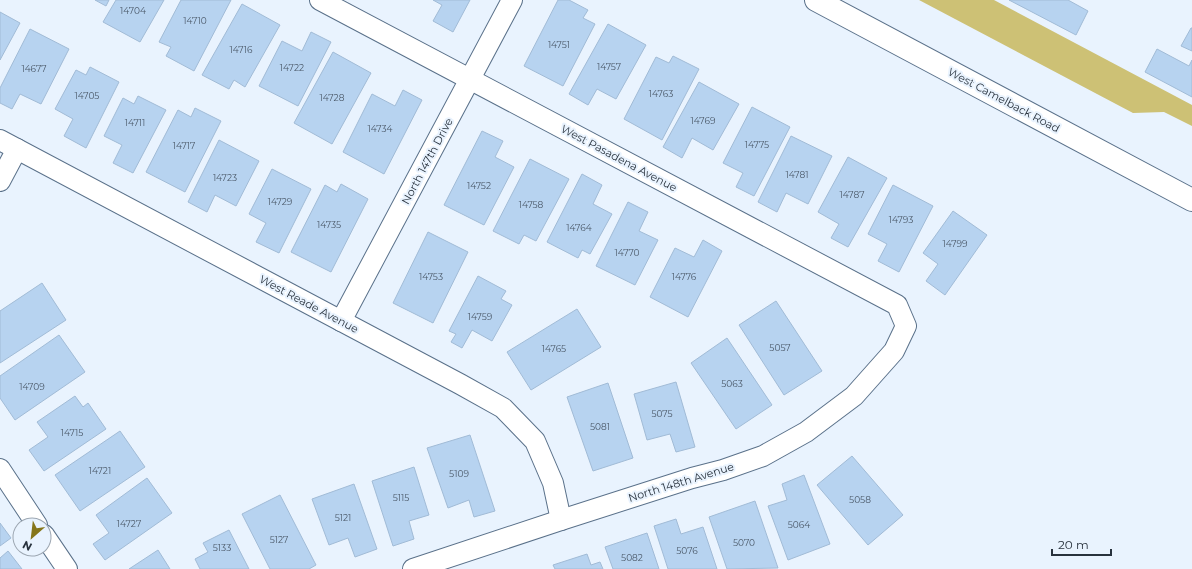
<svg xmlns="http://www.w3.org/2000/svg" width="1192" height="569" font-family="Montserrat,sans-serif">
	<rect width="100%" height="100%" fill="#e9f3fe"/>
	<polygon fill="#cdc175" points="919,0 994,0 1192,105 1192,126 1164,112 1133,113"/>
	<g fill="#b7d3f0" stroke="#a1bbd6">
		<polygon points="95,0 109,0 106,6"/>
		<polygon points="116,0 164,0 140,42 103,22"/>
		<polygon points="181,0 231,0 194,71 166,56 171,47 159,42"/>
		<polygon points="433,0 470,0 453,32 433,21 442,5"/>
		<polygon points="558,0 569,0 588,10 583,18 595,24 563,86 524,66"/>
		<polygon points="1009,0 1068,0 1088,11 1076,35"/>
		<polygon points="242,4 280,25 245,87 234,80 229,89 202,75"/>
		<polygon points="0,12 20,23 0,60"/>
		<polygon points="608,24 646,45 616,99 597,89 588,105 569,94"/>
		<polygon points="1191,28 1192,28 1192,51 1181,46"/>
		<polygon points="30,29 69,49 41,104 20,94 12,109 0,103 0,88"/>
		<polygon points="311,32 331,42 298,106 259,86 282,41 302,51"/>
		<polygon points="1157,49 1189,66 1192,60 1192,97 1145,72"/>
		<polygon points="333,52 371,73 332,144 294,123"/>
		<polygon points="673,56 699,69 662,140 624,119 656,57 669,63"/>
		<polygon points="90,67 119,82 86,148 64,136 73,119 55,109 76,70 86,75"/>
		<polygon points="699,82 739,104 713,150 692,138 682,158 663,147"/>
		<polygon points="403,90 422,100 384,174 343,152 372,94 395,106"/>
		<polygon points="138,96 166,110 133,173 113,163 122,145 104,136 123,98 134,104"/>
		<polygon points="752,107 790,127 754,196 736,187 743,173 723,163"/>
		<polygon points="195,108 221,121 185,192 146,172 178,110 191,117"/>
		<polygon points="482,131 503,141 495,157 514,167 484,225 444,205"/>
		<polygon points="791,136 832,156 808,204 786,193 777,212 758,202"/>
		<polygon points="219,140 259,161 236,206 215,195 207,212 188,202"/>
		<polygon points="848,157 887,178 848,247 831,238 839,224 818,212"/>
		<polygon points="530,159 569,179 536,241 524,235 519,244 493,231"/>
		<polygon points="272,169 311,189 279,253 256,242 266,223 249,214"/>
		<polygon points="582,174 602,185 593,204 612,214 590,254 582,250 578,258 547,242"/>
		<polygon points="341,184 368,199 331,272 291,252 325,185 337,192"/>
		<polygon points="893,185 933,206 899,272 878,261 887,244 868,234"/>
		<polygon points="628,202 648,212 639,231 658,240 635,285 596,266"/>
		<polygon points="953,211 987,235 945,295 926,281 938,264 923,253"/>
		<polygon points="428,232 468,252 433,323 393,303"/>
		<polygon points="703,240 722,251 688,317 650,297 675,248 694,257"/>
		<polygon points="478,276 506,291 501,299 512,305 492,341 472,330 462,348 451,342 456,334 449,331"/>
		<polygon points="42,283 66,320 0,363 0,311"/>
		<polygon points="776,301 822,371 784,395 739,325"/>
		<polygon points="577,309 601,347 531,390 507,352"/>
		<polygon points="59,335 85,372 15,420 0,398 0,376"/>
		<polygon points="727,338 772,405 736,429 691,363"/>
		<polygon points="676,382 695,447 676,452 670,434 647,440 634,394"/>
		<polygon points="608,383 633,458 593,471 567,397"/>
		<polygon points="75,396 83,407 88,403 106,429 44,471 29,450 48,437 37,422"/>
		<polygon points="120,431 145,467 80,511 55,475"/>
		<polygon points="470,435 495,511 474,517 469,500 448,508 427,448"/>
		<polygon points="852,456 903,515 868,545 817,485"/>
		<polygon points="414,467 429,515 409,521 414,539 393,546 372,481"/>
		<polygon points="804,475 830,544 788,560 768,506 787,500 782,484"/>
		<polygon points="147,478 172,513 105,560 93,544 109,533 96,515"/>
		<polygon points="354,484 377,549 355,557 348,538 329,545 312,499"/>
		<polygon points="280,495 316,565 309,569 270,569 242,514"/>
		<polygon points="755,501 778,568 727,569 709,517"/>
		<polygon points="676,519 681,534 703,527 717,569 668,569 654,526"/>
		<polygon points="0,523 11,538 0,546"/>
		<polygon points="229,530 249,569 200,569 195,559 208,552 203,543"/>
		<polygon points="647,533 659,569 613,569 605,547"/>
		<polygon points="158,550 170,569 129,569"/>
		<polygon points="8,551 22,569 0,569 0,558"/>
		<polygon points="587,554 591,565 600,562 603,569 555,569 553,565"/>
	</g>
	<g fill="none" stroke-linecap="round" stroke-linejoin="round">
		<defs>
			<g id="minor">
				<polyline points="320,0 897,305 906,326 894,351 854,396 806,432 763,456 723,470 692,478 561,520 413,569"/>
				<polyline points="0,140 460,384 503,408 535,441 553,483 561,520"/>
				<polyline points="0,181 17,149"/>
				<polyline points="341,321 512,0"/>
				<polyline points="0,469 37,525"/>
				<polyline points="44,535 67,569"/>
			</g>
			<polyline id="primary" points="816,0 1192,200"/>
		</defs>
		<use href="#minor" stroke="#5a718a" stroke-width="22"/>
		<use href="#primary" stroke="#5a718a" stroke-width="24"/>
		<use href="#minor" stroke="#fff" stroke-width="20"/>
		<use href="#primary" stroke="#fff" stroke-width="22"/>
	</g>
	<g text-anchor="middle" stroke-width="4" stroke-linejoin="round" paint-order="stroke">
		<g font-size="9" fill="#4c5a6a">
			<text x="133" y="14">14704</text>
			<text x="195" y="24">14710</text>
			<text x="559" y="48">14751</text>
			<text x="241" y="53">14716</text>
			<text x="609" y="70">14757</text>
			<text x="292" y="71">14722</text>
			<text x="34" y="72">14677</text>
			<text x="661" y="97">14763</text>
			<text x="87" y="99">14705</text>
			<text x="332" y="101">14728</text>
			<text x="703" y="124">14769</text>
			<text x="135" y="126">14711</text>
			<text x="380" y="132">14734</text>
			<text x="757" y="148">14775</text>
			<text x="184" y="149">14717</text>
			<text x="797" y="178">14781</text>
			<text x="225" y="181">14723</text>
			<text x="479" y="189">14752</text>
			<text x="852" y="198">14787</text>
			<text x="280" y="205">14729</text>
			<text x="531" y="208">14758</text>
			<text x="901" y="223">14793</text>
			<text x="329" y="228">14735</text>
			<text x="579" y="231">14764</text>
			<text x="955" y="247">14799</text>
			<text x="627" y="256">14770</text>
			<text x="431" y="280">14753</text>
			<text x="684" y="280">14776</text>
			<text x="480" y="320">14759</text>
			<text x="780" y="351">5057</text>
			<text x="554" y="352">14765</text>
			<text x="732" y="387">5063</text>
			<text x="32" y="390">14709</text>
			<text x="662" y="417">5075</text>
			<text x="600" y="430">5081</text>
			<text x="72" y="436">14715</text>
			<text x="100" y="474">14721</text>
			<text x="459" y="477">5109</text>
			<text x="401" y="501">5115</text>
			<text x="860" y="503">5058</text>
			<text x="343" y="521">5121</text>
			<text x="129" y="527">14727</text>
			<text x="799" y="528">5064</text>
			<text x="279" y="543">5127</text>
			<text x="744" y="546">5070</text>
			<text x="222" y="551">5133</text>
			<text x="687" y="554">5076</text>
			<text x="632" y="561">5082</text>
		</g>
		<g font-size="11" fill="#28323d" stroke="#e9f3fe">
			<text transform="translate(1004 100) rotate(28)" y="4">West Camelback Road</text>
			<text transform="translate(619 158) rotate(28)" y="4">West Pasadena Avenue</text>
			<text transform="translate(427 161) rotate(-62)" y="4">North 147th Drive</text>
			<text transform="translate(309 304) rotate(28)" y="4">West Reade Avenue</text>
			<text transform="translate(681 482) rotate(-17)" y="4">North 148th Avenue</text>
		</g>
	</g>
	<g transform="translate(32 537) rotate(208)"><circle r="19" fill="#e9f3fe" stroke="#9ca6b1"/>
	<path d="M0-3L7 15L0 10L-7 15Z" fill="#85761a"/>
	<text y="-6" font-size="11" font-weight="bold" text-anchor="middle" fill="#28323d">N</text>
	</g>
	<path d="M1052 549v6h59v-6" fill="none" stroke="#28323d" stroke-width="2"/>
	<text x="1058" y="549" font-size="12" fill="#28323d" stroke="#e9f3fe" stroke-width="3" paint-order="stroke">20 m</text>
</svg>
